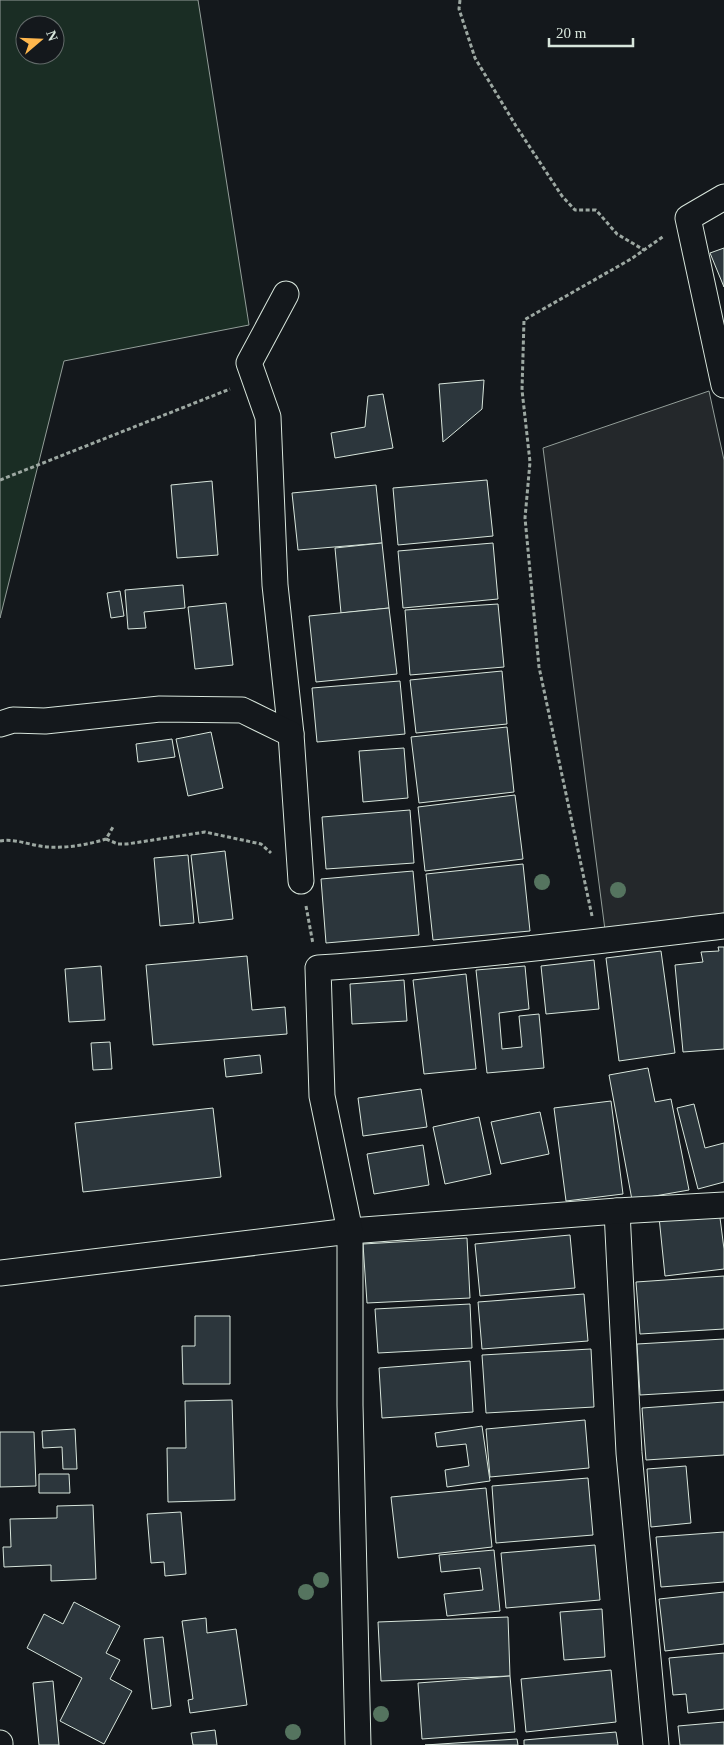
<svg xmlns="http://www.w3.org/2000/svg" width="724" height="1745" font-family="Georgia,serif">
	<rect width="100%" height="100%" fill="#14181c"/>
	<path fill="#1a2d24" stroke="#939e99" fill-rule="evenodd" d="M0,0H198L249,325L64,361L0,618ZM25,25H55V55H25Z"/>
	<polygon fill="#24282b" stroke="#939e99" points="709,391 724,460 724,913 605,930 543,448"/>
	<g fill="#2c363c" stroke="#d8e6dc">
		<polygon points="724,248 724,287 710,253"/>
		<polygon points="484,380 482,409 443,442 439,384"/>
		<polygon points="383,394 393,448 335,458 331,433 365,427 368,396"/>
		<polygon points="487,480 493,536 398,545 393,488"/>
		<polygon points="212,481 218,555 177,558 171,485"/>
		<polygon points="376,485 382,543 298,550 292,493"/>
		<polygon points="382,543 389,608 341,613 335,548"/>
		<polygon points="493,543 498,599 403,608 398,551"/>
		<polygon points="183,585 185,608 144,612 146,628 128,629 125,590"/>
		<polygon points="120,591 124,616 111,618 107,593"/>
		<polygon points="226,603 233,665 195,669 188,607"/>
		<polygon points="498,604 504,667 410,675 405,610"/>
		<polygon points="389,608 397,674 316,682 309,616"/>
		<polygon points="502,671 507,724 416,733 410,680"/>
		<polygon points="400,681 405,734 317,742 312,688"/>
		<polygon points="507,727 514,792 419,803 411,737"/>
		<polygon points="211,732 223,788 188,796 176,739"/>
		<polygon points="172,739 175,757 138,762 136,744"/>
		<polygon points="404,748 408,798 363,802 359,751"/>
		<polygon points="515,795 523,859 425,871 418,807"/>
		<polygon points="410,810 414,863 326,869 322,817"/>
		<polygon points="225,851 233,919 199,923 191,855"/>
		<polygon points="188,855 194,923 160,926 154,858"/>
		<polygon points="523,864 530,931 433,940 426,874"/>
		<polygon points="413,871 419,935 326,943 321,879"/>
		<polygon points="718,947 724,947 724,1049 683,1052 675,965 703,962 701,952 719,951"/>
		<polygon points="661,951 675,1053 619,1061 606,958"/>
		<polygon points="247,956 252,1010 285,1007 287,1034 153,1045 146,965"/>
		<polygon points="594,960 599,1009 546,1014 541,966"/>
		<polygon points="101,966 105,1020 69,1022 65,969"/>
		<polygon points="525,966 529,1009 499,1013 502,1049 522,1047 519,1016 539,1014 544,1068 487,1073 476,970"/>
		<polygon points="466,974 476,1069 424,1074 413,980"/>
		<polygon points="404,980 407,1021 352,1024 350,984"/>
		<polygon points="110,1042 112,1069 93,1070 91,1043"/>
		<polygon points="260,1055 262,1073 226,1077 224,1059"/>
		<polygon points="648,1068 655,1102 671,1099 689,1190 632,1200 609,1075"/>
		<polygon points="421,1089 427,1127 363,1136 358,1098"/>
		<polygon points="611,1101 623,1194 566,1201 554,1108"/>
		<polygon points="694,1104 705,1148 724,1143 724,1182 698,1189 677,1108"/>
		<polygon points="213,1108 221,1177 83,1192 75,1123"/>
		<polygon points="540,1112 549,1154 501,1164 491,1122"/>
		<polygon points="479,1117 491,1174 445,1184 433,1127"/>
		<polygon points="423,1145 429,1185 374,1194 367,1154"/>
		<polygon points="719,1210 724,1249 724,1269 665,1276 659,1217"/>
		<polygon points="570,1235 575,1288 480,1296 475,1244"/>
		<polygon points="467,1238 470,1298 367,1303 363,1244"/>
		<polygon points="724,1276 724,1329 640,1334 636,1282"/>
		<polygon points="584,1294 588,1341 482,1349 478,1302"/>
		<polygon points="470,1304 472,1348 378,1353 375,1309"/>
		<polygon points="195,1316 230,1316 230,1384 183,1384 182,1346 195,1346"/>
		<polygon points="724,1339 724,1390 640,1395 637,1344"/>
		<polygon points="591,1349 594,1407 486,1413 482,1355"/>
		<polygon points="470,1361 473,1412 382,1418 379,1368"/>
		<polygon points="232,1400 235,1500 168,1502 167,1448 186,1448 185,1401"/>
		<polygon points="724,1402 724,1455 646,1460 642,1408"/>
		<polygon points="585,1420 589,1468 490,1477 486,1429"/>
		<polygon points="482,1426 490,1481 447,1487 445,1470 469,1466 466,1444 437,1447 435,1433"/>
		<polygon points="75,1429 77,1469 63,1469 62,1447 43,1448 42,1431"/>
		<polygon points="0,1432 34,1432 36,1486 0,1487"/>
		<polygon points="686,1466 691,1523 651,1527 647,1469"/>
		<polygon points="39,1474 69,1474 70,1493 39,1493"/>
		<polygon points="588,1478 593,1535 496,1543 492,1486"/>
		<polygon points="486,1488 492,1547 398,1558 391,1497"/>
		<polygon points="93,1505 96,1579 51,1581 51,1565 4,1567 3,1547 11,1547 10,1519 57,1518 57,1506"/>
		<polygon points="181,1512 186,1574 165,1576 164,1562 151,1563 147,1514"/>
		<polygon points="724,1532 724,1582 661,1587 656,1537"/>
		<polygon points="595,1545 600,1600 506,1608 501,1553"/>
		<polygon points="494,1550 500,1611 447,1616 444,1594 483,1590 480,1568 441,1572 439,1555"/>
		<polygon points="724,1592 724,1644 665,1651 659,1599"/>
		<polygon points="74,1602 120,1626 106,1653 120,1660 110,1679 132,1691 104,1744 60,1721 82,1678 27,1648 44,1614 63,1624"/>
		<polygon points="602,1609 605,1657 564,1660 560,1612"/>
		<polygon points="508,1617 510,1676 381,1681 378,1622"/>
		<polygon points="206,1618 207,1633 236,1629 247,1705 190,1713 188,1700 193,1699 182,1621"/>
		<polygon points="163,1637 171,1706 152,1709 144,1639"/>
		<polygon points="724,1653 724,1709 688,1713 686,1694 673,1695 669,1658"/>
		<polygon points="611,1670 616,1722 526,1732 521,1679"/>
		<polygon points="510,1676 515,1732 422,1739 418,1683"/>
		<polygon points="53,1681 59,1745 39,1745 33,1683"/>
		<polygon points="724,1722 724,1745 680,1745 678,1726"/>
		<polygon points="215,1730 217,1745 193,1745 191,1733"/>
		<polygon points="616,1732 618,1745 524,1745 524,1740"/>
		<polygon points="517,1739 518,1745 425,1745"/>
	</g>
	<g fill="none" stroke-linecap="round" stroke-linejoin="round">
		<defs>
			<g id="minor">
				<polyline points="724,197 688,218 724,385"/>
				<polyline points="286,294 249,363 268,417 275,585 291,734"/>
				<polyline points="0,724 13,720 45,721 160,709 242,710 291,734 301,881"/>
				<polyline points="617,1211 629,1453 656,1745"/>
				<polyline points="0,1273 350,1231 617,1211 724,1205"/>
				<polyline points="0,1743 0,1745"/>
				<path d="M358,1745L350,1405V1231L322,1096L318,968C453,959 589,942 724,926"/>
			</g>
		</defs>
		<use href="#minor" stroke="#d8e6dc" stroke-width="27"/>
		<g stroke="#9da8a2" stroke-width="3" stroke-dasharray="4 2.5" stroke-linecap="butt">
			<polyline points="460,0 459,9 475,58 516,126 562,196 575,210 596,210 617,234 644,250"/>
			<polyline points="0,480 230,389"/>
			<polyline points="106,839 118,844 127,844 205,832 261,844 271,853"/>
			<path d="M0,841C15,838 32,846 47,847C68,848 87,845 106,839L113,827"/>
			<polyline points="306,906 313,944"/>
			<polyline points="592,916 539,667 525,518 530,462 522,390 524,320 631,259 664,236"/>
		</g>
		<use href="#minor" stroke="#14181c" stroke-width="25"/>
	</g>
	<g fill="#55745f">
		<circle cx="542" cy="882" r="8"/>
		<circle cx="618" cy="890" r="8"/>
		<circle cx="321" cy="1580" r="8"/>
		<circle cx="306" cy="1592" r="8"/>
		<circle cx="381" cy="1714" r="8"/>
		<circle cx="293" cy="1732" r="8"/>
	</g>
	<g transform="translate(40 40) rotate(71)"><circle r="24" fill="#14181c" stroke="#626a69"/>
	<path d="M0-4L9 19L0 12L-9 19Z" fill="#ffb74d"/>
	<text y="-8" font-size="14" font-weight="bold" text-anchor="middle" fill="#d8e6dc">N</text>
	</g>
	<path d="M549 38v8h84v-8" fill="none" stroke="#d8e6dc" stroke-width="2.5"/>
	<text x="556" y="38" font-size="15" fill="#d8e6dc" stroke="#14181c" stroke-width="4" paint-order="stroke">20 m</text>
</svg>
